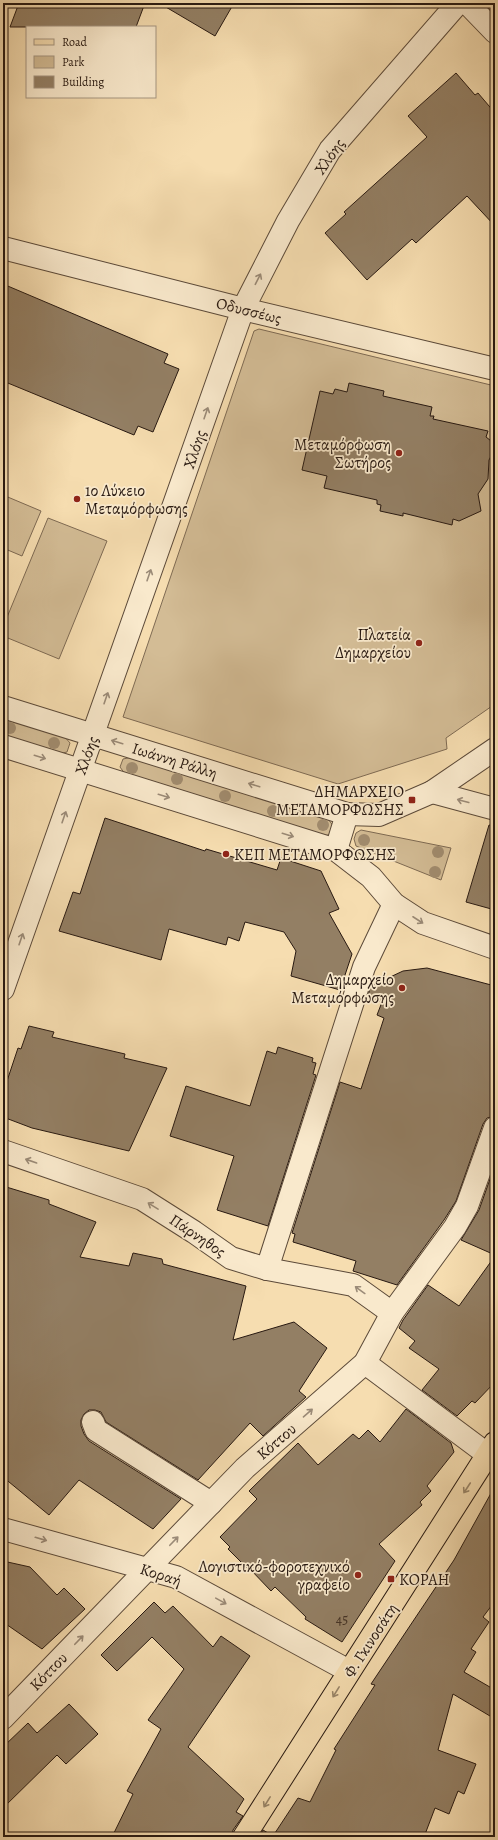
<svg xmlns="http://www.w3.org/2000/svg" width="498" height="1840" font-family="Alegreya,serif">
	<rect width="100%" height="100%" fill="#f6ddb0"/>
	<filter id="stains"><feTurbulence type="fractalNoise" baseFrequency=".005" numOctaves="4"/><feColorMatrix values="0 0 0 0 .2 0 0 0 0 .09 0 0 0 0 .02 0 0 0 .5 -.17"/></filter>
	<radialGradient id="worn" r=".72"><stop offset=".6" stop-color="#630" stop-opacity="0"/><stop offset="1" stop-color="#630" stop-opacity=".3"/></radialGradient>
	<g fill="#d3bc95" stroke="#7e6a53">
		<polygon points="259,329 495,386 495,704 446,738 447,749 338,784 123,717 254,331"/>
		<polygon points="3,495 41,511 22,556 3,548"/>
		<polygon points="48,518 107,541 59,659 3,636 3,627"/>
		<polygon points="3,717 64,736 70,743 67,752 58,754 3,736"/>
		<polygon points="133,757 328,819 334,827 333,834 323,836 125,774 120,767 123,759"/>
		<polygon points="361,830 451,848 441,880 356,846 354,839 356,833"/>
	</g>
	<g fill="#937f64" stroke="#281911">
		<polygon points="19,3 145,3 136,27 10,27"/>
		<polygon points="159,3 234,3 215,36"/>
		<polygon points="456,73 475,95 478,93 495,113 495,226 467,196 416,243 412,239 367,280 325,233 346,214 344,212 427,137 408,116"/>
		<polygon points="3,284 168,354 164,363 179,369 153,432 138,426 134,435 3,381"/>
		<polygon points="349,383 384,391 383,396 432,407 430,416 434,416 433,419 488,431 486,437 495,444 495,449 489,460 488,479 478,494 481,511 459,521 453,519 452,525 403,513 403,516 380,511 381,505 377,504 377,500 324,488 327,476 302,470 320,391 333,394 335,389 347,392"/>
		<polygon points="105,818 205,851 206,849 277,870 281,858 321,871 339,909 329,913 352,954 340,990 291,976 296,951 284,932 245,922 239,941 228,937 226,945 169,929 161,960 59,931 73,892 80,894"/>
		<polygon points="489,825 495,826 495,910 466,902"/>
		<polygon points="427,968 495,986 495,1116 487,1118 483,1124 456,1201 444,1220 397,1285 353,1271 356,1261 293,1242 295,1234 292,1233 340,1082 361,1089 384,1018 377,1015 382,1002 367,998 371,986 403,971"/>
		<polygon points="29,1026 54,1032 52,1037 125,1054 124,1058 167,1068 129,1151 32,1128 3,1117 3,1093 18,1048 21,1049"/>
		<polygon points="278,1047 313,1058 312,1062 316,1063 313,1074 316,1075 268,1226 217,1210 234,1156 170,1136 186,1086 250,1106 267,1051 276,1054"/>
		<polygon points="495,1165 495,1255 461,1240 479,1210"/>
		<polygon points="3,1186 49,1200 49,1204 96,1222 80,1257 129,1266 133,1253 162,1259 163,1264 246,1286 233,1340 294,1322 327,1348 299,1391 306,1397 263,1436 250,1423 198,1480 106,1422 101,1412 95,1410 89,1410 84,1414 81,1420 81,1426 84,1434 89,1441 181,1499 153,1529 79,1480 49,1515 3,1477"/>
		<polygon points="495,1256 495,1382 475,1403 472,1401 457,1416 422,1390 439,1369 409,1348 415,1341 399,1328 403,1320 428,1285 459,1306"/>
		<polygon points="406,1409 451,1443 454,1452 427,1486 431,1491 420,1502 422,1505 379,1544 395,1561 342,1642 305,1619 306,1617 275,1587 271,1591 249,1568 248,1569 228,1549 230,1547 220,1537 257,1499 249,1491 298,1443 318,1465 353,1434 359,1439 368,1430 380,1442"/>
		<polygon points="495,1486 495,1601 483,1617 489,1622 471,1649 476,1652 464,1672 495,1690 495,1719 453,1694 438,1750 476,1764 464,1794 458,1791 449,1814 435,1808 424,1837 259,1837 263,1830 273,1836 298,1798 310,1802 336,1750 334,1749 375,1685 371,1684 454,1560"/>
		<polygon points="3,1561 30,1567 57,1595 64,1588 85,1609 42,1649 3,1622"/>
		<polygon points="154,1602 165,1613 173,1606 213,1647 221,1636 250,1656 188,1747 244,1799 236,1812 243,1816 233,1830 232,1837 112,1837 133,1794 127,1791 161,1729 148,1720 184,1669 152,1637 117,1671 101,1655"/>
		<polygon points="69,1704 98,1734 66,1764 57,1755 3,1808 3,1747 28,1723 37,1733"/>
	</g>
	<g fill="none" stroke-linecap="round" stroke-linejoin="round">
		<defs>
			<g id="minor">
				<polyline points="467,3 495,32"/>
				<polyline points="3,248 243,309 495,369"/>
				<polyline points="3,707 347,814 379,815 432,792 495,749"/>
				<polyline points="3,746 336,850 371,877 394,904 423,923 495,948"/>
				<polyline points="432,792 495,809"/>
				<polyline points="336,850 347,814"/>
				<polyline points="3,989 243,309 288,221 330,150 458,3"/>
				<polyline points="3,1151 142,1199 194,1232 231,1258 267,1269 353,1285 392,1313"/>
				<polyline points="267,1269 364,967 394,904"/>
				<polyline points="365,1363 495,1460"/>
				<polyline points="93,1422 96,1430 211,1503"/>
				<polyline points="3,1529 176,1577 349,1671"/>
				<polyline points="3,1718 245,1468 365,1363 392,1313 455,1227 467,1206 495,1128"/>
			</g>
			<polyline id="major" points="244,1837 495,1443"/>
		</defs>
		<use href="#minor" stroke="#5c4a39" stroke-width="24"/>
		<use href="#major" stroke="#281911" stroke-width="24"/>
		<use href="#minor" stroke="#f9e9cc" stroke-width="22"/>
		<use href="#major" stroke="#f6ddb0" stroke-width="22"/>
	</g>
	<g fill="#a18c6f">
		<circle cx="10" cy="728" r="6"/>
		<circle cx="54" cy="743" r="6"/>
		<circle cx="132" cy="768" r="6"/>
		<circle cx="177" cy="779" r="6"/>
		<circle cx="225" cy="796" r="6"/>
		<circle cx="273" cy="811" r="6"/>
		<circle cx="323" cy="825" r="6"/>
		<circle cx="364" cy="840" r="6"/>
		<circle cx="438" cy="852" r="6"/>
		<circle cx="435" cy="872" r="6"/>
	</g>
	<defs><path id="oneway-shaft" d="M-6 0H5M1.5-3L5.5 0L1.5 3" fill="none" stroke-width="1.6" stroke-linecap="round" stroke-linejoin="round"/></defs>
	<g stroke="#9b8b78">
		<use href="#oneway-shaft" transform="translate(258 279) rotate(-63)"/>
		<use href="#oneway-shaft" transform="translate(206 413) rotate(-71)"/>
		<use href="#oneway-shaft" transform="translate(149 575) rotate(-71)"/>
		<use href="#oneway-shaft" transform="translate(106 698) rotate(-71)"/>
		<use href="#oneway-shaft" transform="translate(117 742) rotate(-163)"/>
		<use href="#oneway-shaft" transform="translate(40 757) rotate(17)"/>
		<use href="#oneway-shaft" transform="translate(254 785) rotate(-163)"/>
		<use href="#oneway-shaft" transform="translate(164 796) rotate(17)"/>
		<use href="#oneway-shaft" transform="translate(463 801) rotate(-165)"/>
		<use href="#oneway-shaft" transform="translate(64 817) rotate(-71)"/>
		<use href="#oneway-shaft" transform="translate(288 835) rotate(17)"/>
		<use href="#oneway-shaft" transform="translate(418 920) rotate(33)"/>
		<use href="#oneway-shaft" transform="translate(21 939) rotate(-71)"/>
		<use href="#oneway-shaft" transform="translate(31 1161) rotate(-161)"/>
		<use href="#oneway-shaft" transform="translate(153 1206) rotate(-148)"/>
		<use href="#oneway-shaft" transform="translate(360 1290) rotate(-144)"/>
		<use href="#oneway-shaft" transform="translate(308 1413) rotate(-41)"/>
		<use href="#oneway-shaft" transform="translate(41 1539) rotate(16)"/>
		<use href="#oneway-shaft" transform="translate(174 1541) rotate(-46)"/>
		<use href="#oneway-shaft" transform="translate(221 1601) rotate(29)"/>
		<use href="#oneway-shaft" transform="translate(79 1640) rotate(-46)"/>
	</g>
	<g stroke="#998568">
		<use href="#oneway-shaft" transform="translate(467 1488) rotate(123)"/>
		<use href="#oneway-shaft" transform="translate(336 1692) rotate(122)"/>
		<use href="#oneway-shaft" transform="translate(267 1802) rotate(122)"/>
	</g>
	<g fill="#8f2418" stroke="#f9e9cc" stroke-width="1.5">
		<circle cx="399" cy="453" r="4"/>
		<circle cx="77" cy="499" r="4"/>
		<circle cx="419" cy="643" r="4"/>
		<rect x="408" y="796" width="8" height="8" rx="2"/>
		<circle cx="226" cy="854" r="4"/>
		<circle cx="402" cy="988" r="4"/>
		<circle cx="358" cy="1575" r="4"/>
		<rect x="387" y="1575" width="8" height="8" rx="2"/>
	</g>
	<g text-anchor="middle" stroke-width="3.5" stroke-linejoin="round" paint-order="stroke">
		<g font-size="14" fill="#433226">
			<text x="342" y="1624">45</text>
		</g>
		<g font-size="16" fill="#281911" stroke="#f9e9cc">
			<text transform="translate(329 156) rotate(-55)" y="6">Χλόης</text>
			<text transform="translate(249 310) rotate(14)" y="6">Οδυσσέως</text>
			<text transform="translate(194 449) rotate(-71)" y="6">Χλόης</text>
			<text transform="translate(86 755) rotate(-70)" y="6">Χλόης</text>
			<text transform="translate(175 760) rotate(17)" y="6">Ιωάννη Ράλλη</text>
			<text transform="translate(198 1235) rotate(34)" y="6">Πάρνηθος</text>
			<text transform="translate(276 1441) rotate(-41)" y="6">Κόττου</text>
			<text transform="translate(161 1574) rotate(18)" y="6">Κοραή</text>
			<text transform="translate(370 1640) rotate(-57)" y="6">Φ. Γκινοσάτη</text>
			<text transform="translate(48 1671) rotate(-46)" y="6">Κόττου</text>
		</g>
		<g font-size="16" fill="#281911" stroke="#f9e9cc" text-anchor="end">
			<text x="391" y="450">Μεταμόρφωση<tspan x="391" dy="18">Σωτήρος</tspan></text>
			<text x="85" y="496" text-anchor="start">1ο Λύκειο<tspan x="85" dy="18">Μεταμόρφωσης</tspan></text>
			<text x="411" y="640">Πλατεία<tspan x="411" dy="18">Δημαρχείου</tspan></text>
			<text x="404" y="797">ΔΗΜΑΡΧΕΙΟ<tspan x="404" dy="18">ΜΕΤΑΜΟΡΦΩΣΗΣ</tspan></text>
			<text x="234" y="860" text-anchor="start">ΚΕΠ ΜΕΤΑΜΟΡΦΩΣΗΣ</text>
			<text x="394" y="985">Δημαρχείο<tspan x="394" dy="18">Μεταμόρφωσης</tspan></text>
			<text x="350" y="1572">Λογιστικό-φοροτεχνικό<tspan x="350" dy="18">γραφείο</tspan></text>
			<text x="399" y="1585" text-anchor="start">ΚΟΡΑΗ</text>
		</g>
	</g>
	<rect width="498" height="1840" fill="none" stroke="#f6ddb0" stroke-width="16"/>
	<rect x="4" y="4" width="490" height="1832" fill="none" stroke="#281911" stroke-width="2"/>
	<rect x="8" y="8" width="482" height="1824" fill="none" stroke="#281911"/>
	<rect x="26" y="26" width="130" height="72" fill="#f9e9cc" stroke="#a59681"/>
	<rect x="34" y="39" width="20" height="6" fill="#f6ddb0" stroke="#a59681"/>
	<text x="62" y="46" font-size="12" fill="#281911">Road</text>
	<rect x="34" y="56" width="20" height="12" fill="#d3bc95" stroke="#a59681"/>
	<text x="62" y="66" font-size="12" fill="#281911">Park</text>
	<rect x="34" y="76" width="20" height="12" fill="#937f64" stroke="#a59681"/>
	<text x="62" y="86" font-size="12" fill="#281911">Building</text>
	<rect width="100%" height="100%" filter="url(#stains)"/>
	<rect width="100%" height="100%" fill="url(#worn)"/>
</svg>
